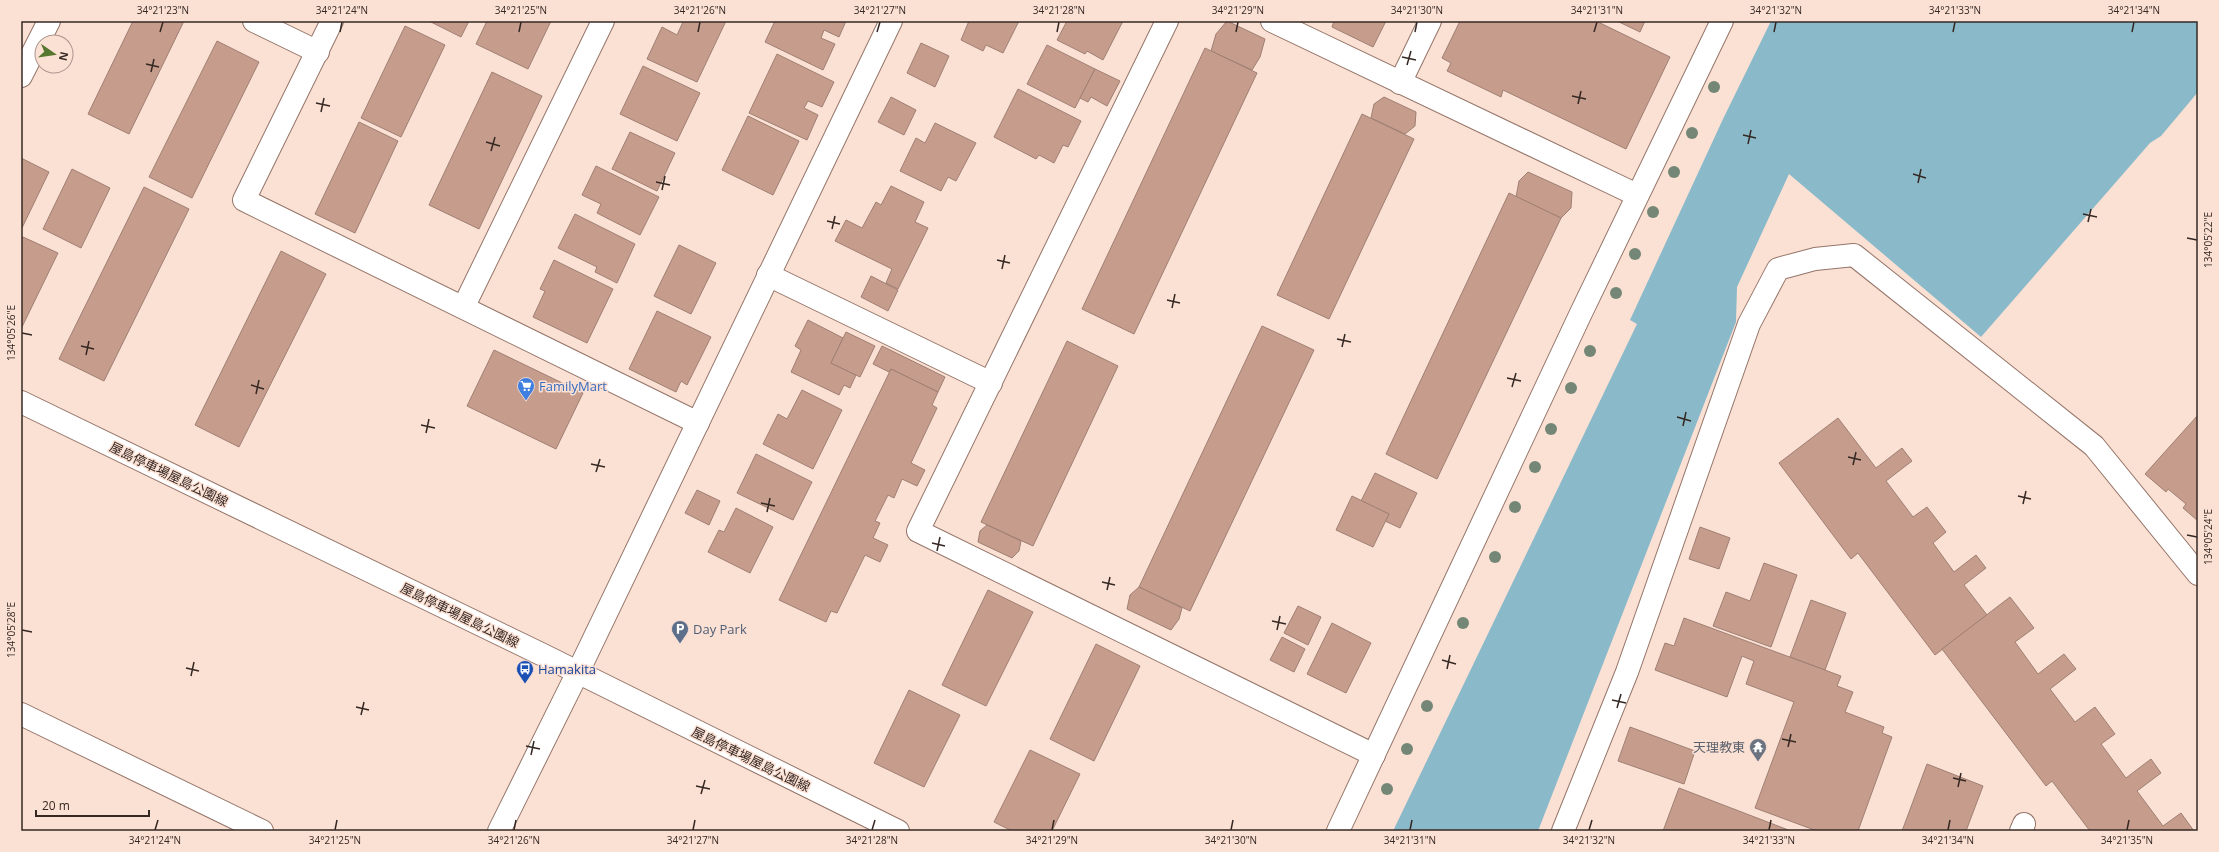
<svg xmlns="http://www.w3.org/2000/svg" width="2219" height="852" font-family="'Open Sans','Noto Sans JP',sans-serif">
	<rect width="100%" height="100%" fill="#fbe0d4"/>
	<polygon fill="#8abac9" points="1771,21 2198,21 2198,92 2161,136 2150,143 1981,337 1789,174 1737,287 1736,322 1538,831 1393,831 1637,324 1630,320 1723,119"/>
	<g fill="#c69d8c" stroke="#9f7f73">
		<polygon points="133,21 184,21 129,134 88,114"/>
		<polygon points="429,21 469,21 461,37"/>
		<polygon points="487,21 551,21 528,69 476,44"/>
		<polygon points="681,21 726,21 697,82 647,59 662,27 677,35 683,22"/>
		<polygon points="775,21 846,21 839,37 824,30 821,38 835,44 823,70 765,42"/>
		<polygon points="969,21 1019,21 1003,53 986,45 983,51 961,40"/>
		<polygon points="1067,21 1123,21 1103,60 1087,51 1085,54 1057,40"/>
		<polygon points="1227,21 1265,39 1260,57 1252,70 1211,51 1216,34"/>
		<polygon points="1334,21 1386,21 1373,47 1332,27"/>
		<polygon points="1460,21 1596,21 1670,57 1626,149 1503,90 1501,97 1447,71 1451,63 1442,58"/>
		<polygon points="1617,21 1645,21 1640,32"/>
		<polygon points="405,26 445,45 401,137 361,118"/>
		<polygon points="217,41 259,62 192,198 149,177"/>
		<polygon points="921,43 949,56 935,87 907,73"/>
		<polygon points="1047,45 1095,69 1075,108 1027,84"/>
		<polygon points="1205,48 1257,73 1134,334 1082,309"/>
		<polygon points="777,54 834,82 822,107 808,101 804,108 818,115 807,140 749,113"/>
		<polygon points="643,66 700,93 677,141 620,114"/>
		<polygon points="1095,69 1120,81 1107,106 1091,97 1088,102 1080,98"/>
		<polygon points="492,72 542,96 479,229 429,205"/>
		<polygon points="1018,89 1081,121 1068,147 1063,145 1054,163 1039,155 1036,159 994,137"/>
		<polygon points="891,97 916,110 904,135 878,122"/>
		<polygon points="1384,97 1416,112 1415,126 1405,134 1371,118 1374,104"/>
		<polygon points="1362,114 1414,139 1329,319 1277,295"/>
		<polygon points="748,116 799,141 773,195 722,170"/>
		<polygon points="359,122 398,141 355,233 315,214"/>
		<polygon points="935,123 976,143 956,181 948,177 941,191 900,171 916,138 925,143"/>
		<polygon points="630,132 675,153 657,191 612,169"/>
		<polygon points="21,158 49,172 21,230"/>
		<polygon points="596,166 659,197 640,235 597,213 601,204 582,195"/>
		<polygon points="72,169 110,188 81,248 43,229"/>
		<polygon points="1528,172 1572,192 1571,208 1561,218 1516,197 1519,181"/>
		<polygon points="891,186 924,202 915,222 928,228 898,289 886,283 892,269 835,241 846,220 862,228 876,202 881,205"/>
		<polygon points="144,187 189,209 104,381 59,359"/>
		<polygon points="1509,193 1561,218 1437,479 1386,454"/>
		<polygon points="575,214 635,244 617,283 595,272 597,267 558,248"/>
		<polygon points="23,237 58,253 21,329 21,240"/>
		<polygon points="679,245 716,263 691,314 654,296"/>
		<polygon points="281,251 326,274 239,447 195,425"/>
		<polygon points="554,260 613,289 587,343 533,317 545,291 540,289"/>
		<polygon points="871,276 898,290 888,311 861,297"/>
		<polygon points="657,311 711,337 687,385 681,381 676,392 629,369"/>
		<polygon points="808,320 843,338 831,363 856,375 850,388 844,385 839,395 791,372 801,350 795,346"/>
		<polygon points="1262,326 1314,350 1190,611 1139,587"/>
		<polygon points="846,332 875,346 860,377 831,363"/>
		<polygon points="1067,341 1118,366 1033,546 981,522"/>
		<polygon points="882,346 945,377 938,392 891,369 889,372 873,364"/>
		<polygon points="494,350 583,393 556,449 467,406"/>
		<polygon points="891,369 938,392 932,405 937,408 911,463 925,470 917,486 902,479 894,498 888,495 875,521 880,523 873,538 888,545 880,562 865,555 837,613 831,611 826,622 779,600"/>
		<polygon points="802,390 842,410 813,469 763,444 778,414 787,419"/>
		<polygon points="2198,415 2198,521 2183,508 2186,504 2168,489 2166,492 2145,474"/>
		<polygon points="1838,418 1876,468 1902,448 1912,461 1886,481 1913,517 1927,507 1946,532 1933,543 1954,572 1976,555 1986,568 1964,585 1987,615 1935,655 1858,553 1851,559 1779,463"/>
		<polygon points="756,454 812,482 793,520 737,493"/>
		<polygon points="1375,473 1417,493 1400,528 1385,521 1389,514 1361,501"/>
		<polygon points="697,490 720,501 709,525 685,513"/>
		<polygon points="1352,496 1389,514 1373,547 1336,530"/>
		<polygon points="736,508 773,527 750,573 708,552 719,530 724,532"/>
		<polygon points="987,525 1021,541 1019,551 1012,558 978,542 980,531"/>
		<polygon points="1700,527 1730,538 1719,569 1689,559"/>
		<polygon points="1764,563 1797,575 1771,647 1713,626 1726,592 1750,601"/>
		<polygon points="1139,587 1182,608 1179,619 1171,630 1127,609 1130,595"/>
		<polygon points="988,590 1033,612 986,706 942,685"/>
		<polygon points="2010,597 2034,628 2015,642 2038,674 2064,654 2076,669 2050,689 2075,722 2095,707 2115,734 2101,744 2126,778 2151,759 2161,773 2137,791 2163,826 2181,813 2194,831 2090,831 2052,781 2046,786 1942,649"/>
		<polygon points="1811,600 1846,613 1825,670 1790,657"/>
		<polygon points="1298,606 1321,617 1308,645 1284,633"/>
		<polygon points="1684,618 1841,676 1837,686 1853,692 1845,712 1884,727 1882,733 1892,737 1858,831 1817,831 1755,808 1794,702 1746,684 1754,661 1742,656 1727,697 1655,670 1665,643 1674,646"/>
		<polygon points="1332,623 1371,643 1346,693 1307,674"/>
		<polygon points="1282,637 1305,649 1294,672 1270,660"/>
		<polygon points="1096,644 1140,666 1094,761 1050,739"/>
		<polygon points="909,690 960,715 924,787 874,763"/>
		<polygon points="1630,727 1695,751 1684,784 1618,761"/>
		<polygon points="1030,750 1080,774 1052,831 1012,831 994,822"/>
		<polygon points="1927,764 1983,786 1966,831 1902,831"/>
		<polygon points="1679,788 1791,831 1663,831"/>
	</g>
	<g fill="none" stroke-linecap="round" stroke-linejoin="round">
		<defs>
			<g id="minor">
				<polyline points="254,21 318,52"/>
				<polyline points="332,21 244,200 698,423"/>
				<polyline points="1167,21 918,531 1374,755"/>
				<polyline points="1272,21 1637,195"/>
				<polyline points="21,76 49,21"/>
				<polyline points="1400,83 1430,21"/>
				<polyline points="768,275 991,383"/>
				<polyline points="464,306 603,21"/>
				<polyline points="21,714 262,831"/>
				<polyline points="499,831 577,674 891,21"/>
				<polyline points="1338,831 1581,313 1722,21"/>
				<polyline points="1563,831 1627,672 1749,324 1778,269 1815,259 1854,255 2094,446 2198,574"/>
				<polyline points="2021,831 2024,824"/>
			</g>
			<polyline id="major" points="21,402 541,654 898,831"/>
		</defs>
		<use href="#minor" stroke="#947569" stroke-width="24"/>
		<use href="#major" stroke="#947569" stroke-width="24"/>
		<use href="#minor" stroke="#fff" stroke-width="22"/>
		<use href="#major" stroke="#fff" stroke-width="22"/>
	</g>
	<g fill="#748776">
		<circle cx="1714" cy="87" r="6"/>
		<circle cx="1692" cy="133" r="6"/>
		<circle cx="1674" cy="172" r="6"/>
		<circle cx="1653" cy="212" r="6"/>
		<circle cx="1635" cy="254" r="6"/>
		<circle cx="1616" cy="293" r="6"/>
		<circle cx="1590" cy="351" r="6"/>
		<circle cx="1571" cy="388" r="6"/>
		<circle cx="1551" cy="429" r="6"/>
		<circle cx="1535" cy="467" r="6"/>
		<circle cx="1515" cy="507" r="6"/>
		<circle cx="1495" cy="557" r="6"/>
		<circle cx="1463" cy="623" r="6"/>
		<circle cx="1427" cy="706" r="6"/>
		<circle cx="1407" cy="749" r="6"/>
		<circle cx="1387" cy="789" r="6"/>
	</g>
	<path fill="none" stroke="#352823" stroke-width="1.5" d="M160,32L163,22M340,32L342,22M519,32L521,22M698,32L700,22M877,32L880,22M1057,32L1059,22M1236,32L1238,22M1415,32L1417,22M1594,32L1597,22M1774,32L1776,22M1953,32L1955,22M2132,32L2134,22M1402,57L1416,60M146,64L159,67M1407,65L1411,51M151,72L154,59M1572,96L1586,99M316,103L330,106M1578,104L1581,91M321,112L324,98M1743,135L1756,138M486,142L500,146M1748,144L1751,130M491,151L495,137M1913,174L1926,178M656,182L670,185M1918,183L1921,169M662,190L665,176M2083,214L2097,217M827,221L840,224M2088,222L2091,209M832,229L835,216M2187,238L2197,240M997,260L1010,263M1002,269L1005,255M1167,300L1180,303M1172,308L1175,294M22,333L32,335M1337,339L1351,342M81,346L94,349M1342,347L1345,334M86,355L89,341M1507,378L1521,381M251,385L264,389M1512,387L1516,373M256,394L259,380M1677,417L1691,421M421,425L435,428M1683,426L1686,412M426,433L429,419M1848,457L1861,460M591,464L605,467M1853,465L1856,452M596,472L600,459M2018,496L2031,499M761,503L775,506M2023,504L2026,491M767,512L770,498M2187,535L2197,537M932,543L945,546M937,551L940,537M1102,582L1115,585M1107,590L1110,577M1272,621L1286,624M22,630L32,632M1277,630L1280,616M1442,660L1456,664M186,668L199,671M1447,669L1450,655M191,676L194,662M1612,700L1626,703M356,707L369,710M1617,708L1621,694M361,715L364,702M1782,739L1796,742M526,746L540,749M1788,747L1791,734M531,755L534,741M1953,778L1966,781M696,786L710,789M1958,787L1961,773M701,794L705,780M155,830L158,820M335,830L337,820M514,830L516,820M693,830L695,820M872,830L875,820M1052,830L1054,820M1231,830L1233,820M1410,830L1412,820M1589,830L1592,820M1769,830L1771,820M1948,830L1950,820M2127,830L2129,820"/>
	<defs>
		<symbol id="supermarket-pin" viewBox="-11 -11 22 30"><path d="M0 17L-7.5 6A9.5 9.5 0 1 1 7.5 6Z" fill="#3f7fe0" stroke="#fbe0d4"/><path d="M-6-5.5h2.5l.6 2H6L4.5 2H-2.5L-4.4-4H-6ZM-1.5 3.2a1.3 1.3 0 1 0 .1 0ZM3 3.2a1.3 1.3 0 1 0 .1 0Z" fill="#fff"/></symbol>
		<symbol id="parking-pin" viewBox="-11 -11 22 30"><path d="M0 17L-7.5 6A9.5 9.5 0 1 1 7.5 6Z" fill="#5c6f8a" stroke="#fbe0d4"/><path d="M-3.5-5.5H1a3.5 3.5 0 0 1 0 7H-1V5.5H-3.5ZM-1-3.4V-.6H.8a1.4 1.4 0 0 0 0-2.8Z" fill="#fff"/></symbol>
		<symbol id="bus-pin" viewBox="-11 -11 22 30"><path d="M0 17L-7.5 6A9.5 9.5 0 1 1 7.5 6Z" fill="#1a4fb4" stroke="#fbe0d4"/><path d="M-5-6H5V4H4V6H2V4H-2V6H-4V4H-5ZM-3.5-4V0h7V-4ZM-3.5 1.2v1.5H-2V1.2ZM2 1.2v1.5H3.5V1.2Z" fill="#fff"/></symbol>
		<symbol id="temple-pin" viewBox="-11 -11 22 30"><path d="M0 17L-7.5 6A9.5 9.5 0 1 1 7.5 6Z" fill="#6b7280" stroke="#fbe0d4"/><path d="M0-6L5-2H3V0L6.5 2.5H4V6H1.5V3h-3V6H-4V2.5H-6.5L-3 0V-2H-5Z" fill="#fff"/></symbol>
	</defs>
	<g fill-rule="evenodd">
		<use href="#supermarket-pin" x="516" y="376" width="20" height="27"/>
		<use href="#parking-pin" x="670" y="619" width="20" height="27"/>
		<use href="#bus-pin" x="515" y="659" width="20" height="27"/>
		<use href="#temple-pin" x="1748" y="737" width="20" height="27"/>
	</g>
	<g text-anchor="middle" stroke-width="3" stroke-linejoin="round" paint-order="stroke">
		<g font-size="13" fill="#366cbe" stroke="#fbe0d4" text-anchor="start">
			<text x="539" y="391">FamilyMart</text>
		</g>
		<g font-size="13" fill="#352823" stroke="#fbe0d4">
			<text transform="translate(169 474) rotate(26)" y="5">屋島停車場屋島公園線</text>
			<text transform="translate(460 615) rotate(26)" y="5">屋島停車場屋島公園線</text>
			<text transform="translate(751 759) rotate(26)" y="5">屋島停車場屋島公園線</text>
		</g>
		<g font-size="13" fill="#4e5e75" stroke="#fbe0d4" text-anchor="start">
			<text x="693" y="634">Day Park</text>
		</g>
		<g font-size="13" fill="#164399" stroke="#fbe0d4" text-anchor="start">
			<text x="538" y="674">Hamakita</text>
		</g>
		<g font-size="13" fill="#5b616d" stroke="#fbe0d4" text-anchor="end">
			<text x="1745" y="752">天理教東</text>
		</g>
	</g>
	<rect width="2219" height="852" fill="none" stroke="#fbe0d4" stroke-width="44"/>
	<g transform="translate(54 54) rotate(103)"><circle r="19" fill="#fbe0d4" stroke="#ac968d"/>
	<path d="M0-3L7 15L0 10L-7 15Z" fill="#56772f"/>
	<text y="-6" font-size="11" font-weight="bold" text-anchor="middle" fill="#352823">N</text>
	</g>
	<path d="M36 810v6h113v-6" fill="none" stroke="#352823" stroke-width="2"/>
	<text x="42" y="810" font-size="12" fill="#352823" stroke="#fbe0d4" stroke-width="3" paint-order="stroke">20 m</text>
	<rect x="22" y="22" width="2175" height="808" fill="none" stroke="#352823" stroke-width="1.5"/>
	<g font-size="10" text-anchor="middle" fill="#352823">
		<text x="163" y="14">34°21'23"N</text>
		<text x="342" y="14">34°21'24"N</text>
		<text x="521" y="14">34°21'25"N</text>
		<text x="700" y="14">34°21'26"N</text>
		<text x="880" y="14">34°21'27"N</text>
		<text x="1059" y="14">34°21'28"N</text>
		<text x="1238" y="14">34°21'29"N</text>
		<text x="1417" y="14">34°21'30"N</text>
		<text x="1597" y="14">34°21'31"N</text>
		<text x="1776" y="14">34°21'32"N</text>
		<text x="1955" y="14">34°21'33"N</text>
		<text x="2134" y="14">34°21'34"N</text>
		<text transform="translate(2208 240) rotate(-90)" y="4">134°05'22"E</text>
		<text transform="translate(11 333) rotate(-90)" y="4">134°05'26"E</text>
		<text transform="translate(2208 537) rotate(-90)" y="4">134°05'24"E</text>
		<text transform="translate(11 630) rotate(-90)" y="4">134°05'28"E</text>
		<text x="155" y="844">34°21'24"N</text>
		<text x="335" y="844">34°21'25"N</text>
		<text x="514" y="844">34°21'26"N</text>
		<text x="693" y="844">34°21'27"N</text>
		<text x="872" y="844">34°21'28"N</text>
		<text x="1052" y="844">34°21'29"N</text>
		<text x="1231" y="844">34°21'30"N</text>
		<text x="1410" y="844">34°21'31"N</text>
		<text x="1589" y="844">34°21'32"N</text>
		<text x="1769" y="844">34°21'33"N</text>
		<text x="1948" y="844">34°21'34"N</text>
		<text x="2127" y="844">34°21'35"N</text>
	</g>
</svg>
